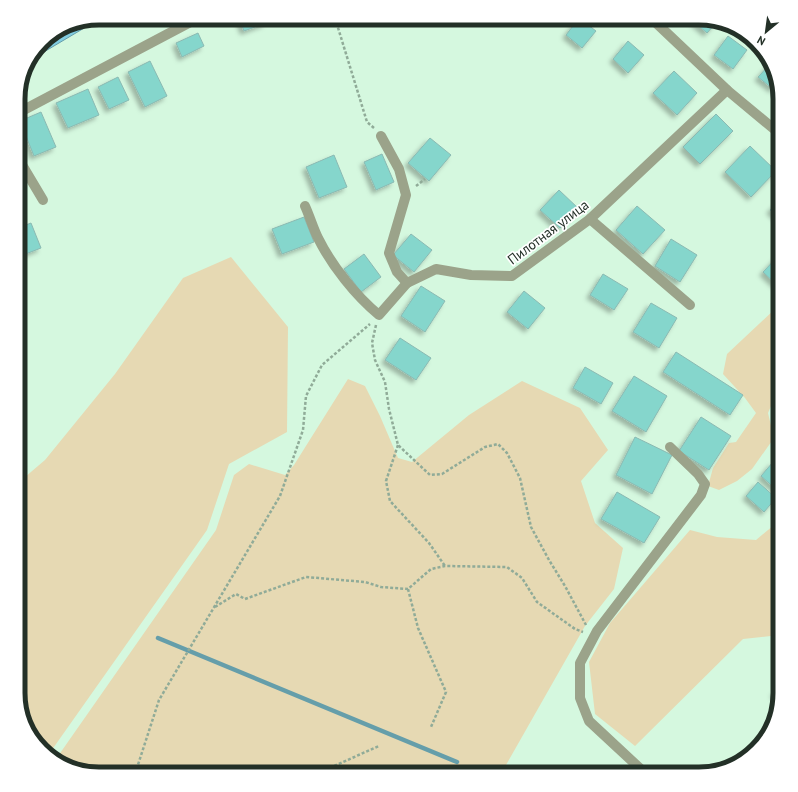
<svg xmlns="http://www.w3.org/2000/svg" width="798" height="792" font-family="'PT Sans',sans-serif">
	<defs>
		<filter id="shadow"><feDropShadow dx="-3.5" dy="3.5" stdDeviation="2" flood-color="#0004"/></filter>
	</defs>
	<rect width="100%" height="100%" fill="#d5f8df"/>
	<g fill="#e6d9b3">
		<polygon points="231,257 288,327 287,432 229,464 207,530 49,754 38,747 24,724 18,693 18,483 45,460 115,374 183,278"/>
		<polygon points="776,308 780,309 780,399 774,399 768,413 774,438 752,469 737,481 719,490 708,486 713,468 729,443 736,442 756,413 745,398 723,374 727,354"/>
		<polygon points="348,379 365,386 380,416 398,458 412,462 469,415 522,381 580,408 608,450 581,481 595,523 623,548 614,589 585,626 506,765 496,774 99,774 68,768 56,759 216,530 234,475 249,464 285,475 294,465"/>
		<polygon points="780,520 780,635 743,639 635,746 595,714 589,662 610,623 690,530 717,537 756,540"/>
	</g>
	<polygon fill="#81cde2" stroke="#659eaa" points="101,18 27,62 45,38 68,24"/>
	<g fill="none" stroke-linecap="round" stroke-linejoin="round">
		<polyline stroke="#659eaa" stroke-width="4.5" points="158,638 457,762"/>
	</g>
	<g fill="#85d6cc" stroke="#8bb9b2" filter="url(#shadow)">
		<polygon points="239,18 264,18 266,23 244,31"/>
		<polygon points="579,18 596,31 582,48 566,35"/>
		<polygon points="694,18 704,18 717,22 707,33 692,20"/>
		<polygon points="198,33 204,46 182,57 176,43"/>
		<polygon points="728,36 747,50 733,69 714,55"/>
		<polygon points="628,41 644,55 628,73 613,59"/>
		<polygon points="150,61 167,96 145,107 128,72"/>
		<polygon points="771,63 774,68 777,84 773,89 758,77"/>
		<polygon points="674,71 697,93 677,115 653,93"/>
		<polygon points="118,77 129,100 109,109 98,87"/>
		<polygon points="88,89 99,115 68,128 56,103"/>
		<polygon points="41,112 56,147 34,156 20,121"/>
		<polygon points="716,114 733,131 700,164 683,147"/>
		<polygon points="430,138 451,155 429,181 408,163"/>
		<polygon points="750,146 776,171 751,197 725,172"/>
		<polygon points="382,154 394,182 376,190 364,162"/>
		<polygon points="334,155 347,187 319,198 306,167"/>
		<polygon points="559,190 579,209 560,228 540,210"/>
		<polygon points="780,200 780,220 770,210"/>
		<polygon points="637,206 665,230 643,254 616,230"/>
		<polygon points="304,217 314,242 282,254 272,229"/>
		<polygon points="31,223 41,248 23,255 18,243 18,228"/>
		<polygon points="411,234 432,250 414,272 393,255"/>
		<polygon points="671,239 697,255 680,282 655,266"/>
		<polygon points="364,254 381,277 361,292 344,269"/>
		<polygon points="780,254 780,288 763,272"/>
		<polygon points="603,274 628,289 614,310 590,295"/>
		<polygon points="421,286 445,301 425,332 401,316"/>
		<polygon points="524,291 545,308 528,329 507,312"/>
		<polygon points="651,303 677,318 659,348 633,332"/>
		<polygon points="400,338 431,358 416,380 385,360"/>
		<polygon points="676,352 743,395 730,415 663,372"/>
		<polygon points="585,367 613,383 601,404 573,388"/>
		<polygon points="634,376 667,396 646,432 612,411"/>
		<polygon points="701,417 731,436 709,470 679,451"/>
		<polygon points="635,437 672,455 652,494 616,475"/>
		<polygon points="773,462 780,468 779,492 761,476"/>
		<polygon points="758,482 776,498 764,512 746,496"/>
		<polygon points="617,492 660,517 644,543 601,519"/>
		<polygon points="780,688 780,693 779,699 774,693"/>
	</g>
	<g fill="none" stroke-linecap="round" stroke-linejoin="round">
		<g stroke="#90ab98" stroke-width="2.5" stroke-dasharray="3 2" stroke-linecap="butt">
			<polyline points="335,18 367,122 374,128"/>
			<polyline points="416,186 425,179"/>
			<polyline points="376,325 372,343 375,360 385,382 389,409 398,445 430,475 442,474 485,447 498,444 507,453 520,478 531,527 549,560 565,586 586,625"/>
			<polyline points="398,445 386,481 390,501 429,543 445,566"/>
			<polyline points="408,589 418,628 446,692 431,727"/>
			<polyline points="215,607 236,594 245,599 306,577 365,582 381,587 408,589 431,569 445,566 507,567 522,578 537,602 575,629 583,632"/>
			<polyline points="135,774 159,700 280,496 303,430 306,396 322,365 370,324"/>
			<polyline points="316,774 379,746"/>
		</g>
		<g stroke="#9ba38a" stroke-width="10">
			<polyline points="651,18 727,90 780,134"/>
			<polyline points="18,113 198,18"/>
			<polyline points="381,136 399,169 406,195 389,253 397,272 407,283 436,269 471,275 512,276 590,219 727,90"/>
			<polyline points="18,158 43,200"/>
			<path d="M305,206C310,217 313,228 318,238C332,266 355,295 379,315L407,283"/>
			<polyline points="590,219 690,305"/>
			<polyline points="778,642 780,645"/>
			<polyline points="646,774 589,721 580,698 580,663 597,631 701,495 705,484 698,474 670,447"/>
		</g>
	</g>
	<g text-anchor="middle" stroke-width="3.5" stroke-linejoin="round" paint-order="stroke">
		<g font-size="14" fill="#233027" stroke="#fff">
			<text transform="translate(548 232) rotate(-37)" y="5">Пилотная улица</text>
		</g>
	</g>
	<path d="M0 0H798V792H0ZM99 25H699A74 74 0 0 1 773 99V693A74 74 0 0 1 699 767H99A74 74 0 0 1 25 693V99A74 74 0 0 1 99 25Z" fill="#fff" fill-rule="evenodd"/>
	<path fill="none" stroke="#233027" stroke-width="5" d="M99 25H699A74 74 0 0 1 773 99V693A74 74 0 0 1 699 767H99A74 74 0 0 1 25 693V99A74 74 0 0 1 99 25Z"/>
	<g transform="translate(766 32) rotate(209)" stroke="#ffffff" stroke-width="3" paint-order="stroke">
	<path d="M0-3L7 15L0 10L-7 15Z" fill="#233027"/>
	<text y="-6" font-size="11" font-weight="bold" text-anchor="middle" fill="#233027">N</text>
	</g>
</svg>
